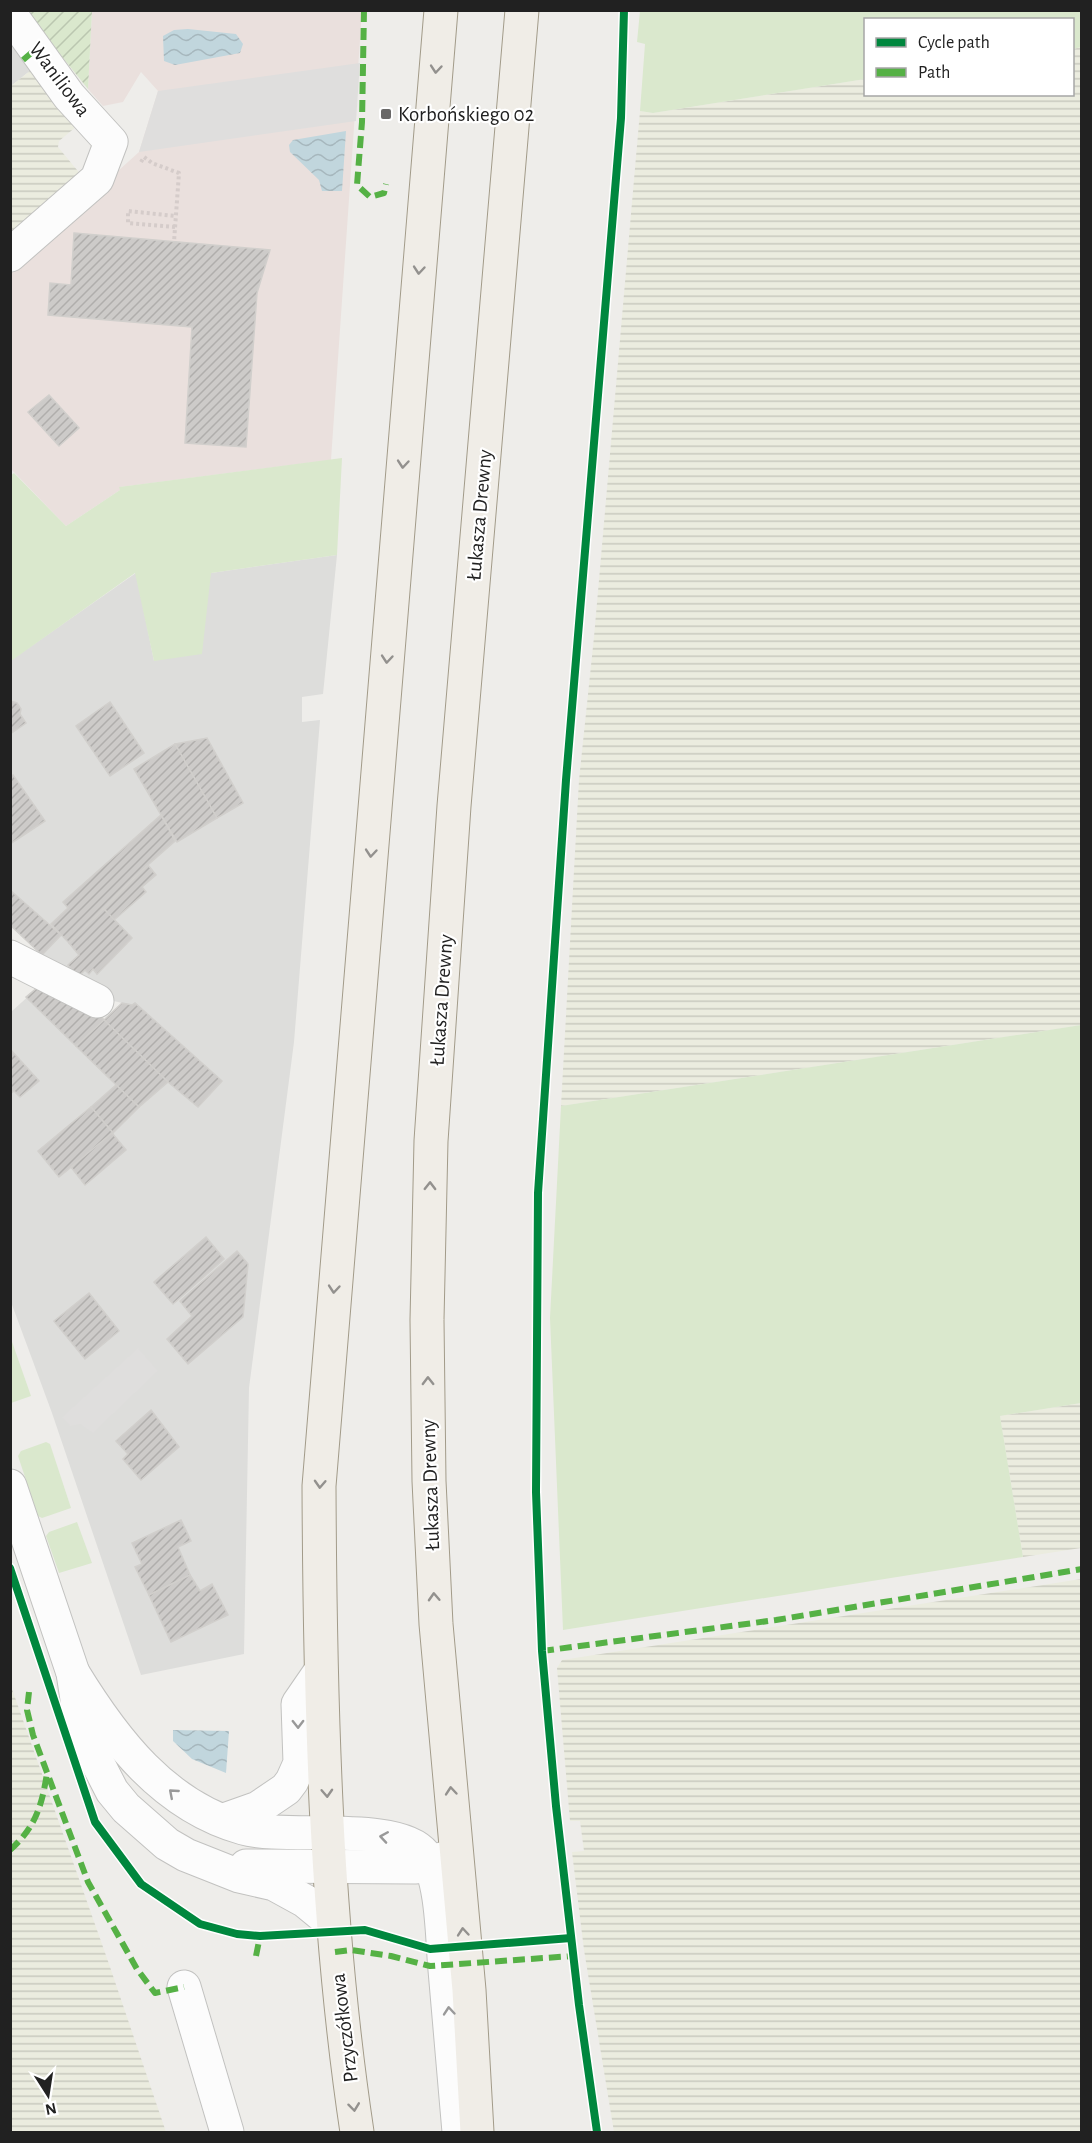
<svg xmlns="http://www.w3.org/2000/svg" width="1092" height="2143" font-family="'Alegreya Sans',sans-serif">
	<defs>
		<pattern id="farmland-rules" width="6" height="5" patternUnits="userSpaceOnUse" patternTransform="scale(1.5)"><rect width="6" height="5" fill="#ebecdf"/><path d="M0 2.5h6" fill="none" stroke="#c9cabf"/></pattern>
		<pattern id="garden-furrows" width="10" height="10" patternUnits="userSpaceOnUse" patternTransform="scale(1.5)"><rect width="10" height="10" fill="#dae8cd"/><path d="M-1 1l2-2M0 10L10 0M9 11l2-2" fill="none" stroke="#bbc7b0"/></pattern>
		<pattern id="water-waves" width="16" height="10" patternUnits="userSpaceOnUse" patternTransform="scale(1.5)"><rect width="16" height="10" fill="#c1d6dd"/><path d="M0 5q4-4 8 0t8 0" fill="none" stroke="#a6b7bd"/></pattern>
		<pattern id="building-hatch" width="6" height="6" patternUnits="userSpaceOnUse" patternTransform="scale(1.5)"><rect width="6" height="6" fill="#cdcbc9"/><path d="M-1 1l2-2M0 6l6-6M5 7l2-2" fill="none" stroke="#b0aeac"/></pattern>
	</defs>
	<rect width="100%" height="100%" fill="#eeedea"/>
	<g fill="#dddddb">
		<polygon points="10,44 31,70 11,86 10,86"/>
		<polygon points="337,555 323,694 302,697 302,722 320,720 294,1042 249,1388 244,1654 141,1675 52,1413 11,1302 11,1012 43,983 97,1012 104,1020 122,1003 110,1000 42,955 11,925 10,661 136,573 154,661 211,573"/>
	</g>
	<polygon fill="#eae0dd" points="92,11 362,11 331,460 120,487 120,490 66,526 11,469 11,268 139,152 158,91 141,72 123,102 103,106 88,89"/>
	<g fill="url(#farmland-rules)">
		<polygon points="1081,47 1081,1025 561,1106 579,780 594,637 640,111 653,113 865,79 866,94 1072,94 1073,49"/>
		<polygon points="31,70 77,126 59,141 58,147 82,176 11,241 11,86"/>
		<polygon points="1081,1403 1081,1548 1023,1557 1000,1416"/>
		<polygon points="1081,1579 1081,2132 614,2132 584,1950 572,1852 584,1851 580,1821 570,1821 557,1668 562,1660"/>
		<polygon points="12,1689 109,1964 166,2132 11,2132"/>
	</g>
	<g fill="#dae8cd">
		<polygon points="640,11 1081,11 1081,47 1073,49 1072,20 866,20 865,79 653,113 640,111 645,44 637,42"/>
		<polygon points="342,458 337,555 211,573 202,654 154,661 135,573 11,661 10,476 14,473 66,526 120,490 119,487"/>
		<polygon points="1081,1025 1081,1403 1000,1416 1023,1557 563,1630 550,1318 561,1106"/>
		<polygon points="10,1336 31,1396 11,1403 10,1403"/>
		<polygon points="46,1442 50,1444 71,1508 42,1518 38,1516 18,1456 21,1451"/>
		<polygon points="77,1522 92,1563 59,1573 46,1536 49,1532"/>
	</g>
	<polygon fill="url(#garden-furrows)" points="25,11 92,11 88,89"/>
	<g fill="#dfdedd">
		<polygon points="360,63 356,121 139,152 158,91"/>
		<polygon points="138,1348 158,1371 93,1433 80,1424 70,1426 62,1417"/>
	</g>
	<g fill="url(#water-waves)">
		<polygon points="188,29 236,34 243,44 240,53 175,65 164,61 163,36 174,30"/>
		<polygon points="346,131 342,191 322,191 319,180 290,152 289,145 293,140"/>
		<polygon points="173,1730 229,1731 226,1773 192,1759 173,1741"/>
	</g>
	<g fill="url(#building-hatch)" stroke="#d1cfcc" stroke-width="1.5">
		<polygon points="74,233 270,250 257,293 246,447 185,443 192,327 48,315 50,283 71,285"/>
		<polygon points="49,395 79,428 59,446 28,412"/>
		<polygon points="10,701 17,703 21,709 20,714 26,723 10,734"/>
		<polygon points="110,702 144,753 110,776 76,726"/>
		<polygon points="207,738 243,803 217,818 175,744"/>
		<polygon points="175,744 217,818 177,842 134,769"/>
		<polygon points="13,775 45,821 10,844 10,777"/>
		<polygon points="161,815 175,841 133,878 69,943 51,924 68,908 63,902"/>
		<polygon points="148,865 156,875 142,887 146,892 114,920 104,909"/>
		<polygon points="10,890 61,935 42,955 10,925"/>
		<polygon points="104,909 132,938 97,974 93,969 89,974 85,970 78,977 68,965 79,955 69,943"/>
		<polygon points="43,983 97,1012 104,1020 76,1046 26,997"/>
		<polygon points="122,1003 132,1005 135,1003 222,1081 198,1107 168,1082 104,1020"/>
		<polygon points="104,1020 168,1082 139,1107 76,1046"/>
		<polygon points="10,1049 39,1081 20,1097 14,1091 10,1094"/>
		<polygon points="116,1085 139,1107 113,1133 91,1107"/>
		<polygon points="91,1107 113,1133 59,1177 38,1151"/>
		<polygon points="112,1133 126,1150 85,1185 71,1167"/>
		<polygon points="206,1237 224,1259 173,1304 154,1282"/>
		<polygon points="237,1251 248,1264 243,1317 188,1364 167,1339 192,1316 180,1301"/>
		<polygon points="89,1293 119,1331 85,1359 54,1321"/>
		<polygon points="151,1410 179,1447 141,1480 123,1459 128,1454 116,1441"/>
		<polygon points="181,1520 191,1541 178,1547 190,1575 149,1595 135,1567 142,1564 132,1543"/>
		<polygon points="190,1575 200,1591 212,1584 228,1615 171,1642 149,1595"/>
	</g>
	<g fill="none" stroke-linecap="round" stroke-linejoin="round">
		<defs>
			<g id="minor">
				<polyline points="10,14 69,96 111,142 97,179 10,255"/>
				<polyline points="10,957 97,1001"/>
				<polyline points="10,1486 73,1673 79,1712 90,1748 112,1791 126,1808 167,1844 186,1855 239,1876 274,1884 305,1901 333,1924"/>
				<path d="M73,1673C114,1740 164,1806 243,1828C284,1840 398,1821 424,1854C443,1879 442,1939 445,1970C450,2024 454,2078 459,2132"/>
				<polyline points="224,1820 258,1808 286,1789 292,1781 300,1763 298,1704 320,1672"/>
				<polyline points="246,1866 416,1867 445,1858"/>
				<polyline points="184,1987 227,2132"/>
			</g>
			<g id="major">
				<path d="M357,2132C325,1919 320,1702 319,1486L441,10"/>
				<polyline points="477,2132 469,1990 436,1624 429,1481 427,1320 431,1141 454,806 522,10"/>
			</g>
		</defs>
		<use href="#minor" stroke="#c2c2c0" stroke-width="35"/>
		<use href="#major" stroke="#a29b89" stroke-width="35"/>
		<g stroke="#d5ccca" stroke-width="4" stroke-dasharray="3 3" stroke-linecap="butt">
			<polyline points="141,162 144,157 152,163 179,173 174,242"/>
			<polyline points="175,227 128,223 128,211 175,216"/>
		</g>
		<use href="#minor" stroke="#fcfcfc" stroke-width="33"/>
		<use href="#major" stroke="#f0ede7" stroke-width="33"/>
		<g stroke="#55b145" stroke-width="6" stroke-dasharray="12 6" stroke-linecap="butt">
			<polyline points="364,10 362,122 357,185 370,197 384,193 386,184"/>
			<polyline points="23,60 37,48"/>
			<polyline points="542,1651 776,1620 1082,1569"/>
			<polyline points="29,1692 27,1710 33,1735 88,1882 137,1969 155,1993 184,1987"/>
			<path d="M10,1850C36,1827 42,1805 47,1773"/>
			<polyline points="335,1952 351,1950 391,1956 430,1966 573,1956"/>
			<polyline points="256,1956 260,1936"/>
		</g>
		<defs>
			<g id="cycleway">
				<polyline points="10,1568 95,1822 141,1884 200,1924 237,1934 260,1936 365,1930 430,1949 571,1938"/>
				<polyline points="597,2132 579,2005 556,1806 542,1651 536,1492 538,1193 566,780 621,118 624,10"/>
			</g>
		</defs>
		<use href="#cycleway" stroke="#fff" stroke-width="11"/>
		<use href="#cycleway" stroke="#00873e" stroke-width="8"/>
	</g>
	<defs><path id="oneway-chevron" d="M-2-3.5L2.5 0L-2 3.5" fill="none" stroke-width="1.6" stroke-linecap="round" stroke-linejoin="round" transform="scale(1.5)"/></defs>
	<g stroke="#93918e">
		<use href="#oneway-chevron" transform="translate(436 69) rotate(95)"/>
		<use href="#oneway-chevron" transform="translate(419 270) rotate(95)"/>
		<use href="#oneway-chevron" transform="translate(403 464) rotate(95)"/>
		<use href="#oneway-chevron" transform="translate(387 659) rotate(95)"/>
		<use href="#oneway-chevron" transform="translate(371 853) rotate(95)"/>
		<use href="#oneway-chevron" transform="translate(430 1186) rotate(-89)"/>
		<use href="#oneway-chevron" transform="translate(334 1289) rotate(95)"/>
		<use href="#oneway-chevron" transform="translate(428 1381) rotate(-91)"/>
		<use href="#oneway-chevron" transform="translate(320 1484) rotate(93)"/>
		<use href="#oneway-chevron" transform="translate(434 1597) rotate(-93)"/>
		<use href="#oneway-chevron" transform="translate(451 1791) rotate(-95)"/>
		<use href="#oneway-chevron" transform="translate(327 1793) rotate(87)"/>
		<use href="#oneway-chevron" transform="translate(463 1932) rotate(-95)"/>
		<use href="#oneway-chevron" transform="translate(354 2107) rotate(83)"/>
	</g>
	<g stroke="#999">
		<use href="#oneway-chevron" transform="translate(298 1724) rotate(89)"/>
		<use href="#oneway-chevron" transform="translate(173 1793) rotate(-139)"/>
		<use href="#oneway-chevron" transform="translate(384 1837) rotate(-171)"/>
		<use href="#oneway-chevron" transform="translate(449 2011) rotate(-95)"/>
	</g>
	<rect fill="#696867" stroke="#fff" stroke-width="2" x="380" y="108" width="12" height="12" rx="3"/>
	<g text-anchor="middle" stroke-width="4.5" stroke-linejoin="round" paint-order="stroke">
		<g font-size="21" fill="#212121" stroke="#fff">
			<text transform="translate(60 79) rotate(53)" y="7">Waniliowa</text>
			<text transform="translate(479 515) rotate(-85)" y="7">Łukasza Drewny</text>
			<text transform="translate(441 1000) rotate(-86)" y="7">Łukasza Drewny</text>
			<text transform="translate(430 1485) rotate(-92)" y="7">Łukasza Drewny</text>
			<text transform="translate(344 2028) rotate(-97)" y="7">Przyczółkowa</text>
		</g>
		<g font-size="21" fill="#212121" stroke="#fff" text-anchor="start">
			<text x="398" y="121">Korbońskiego 02</text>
		</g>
	</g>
	<rect width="1092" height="2143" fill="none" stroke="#212121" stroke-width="24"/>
	<rect x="864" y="18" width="210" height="78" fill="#ffffff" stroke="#a6a6a6" stroke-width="1.5"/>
	<rect x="876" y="38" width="30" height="9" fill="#00873e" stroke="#a6a6a6" stroke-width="1.5"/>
	<text x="918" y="48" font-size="18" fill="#212121">Cycle path</text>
	<rect x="876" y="68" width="30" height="9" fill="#55b145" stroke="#a6a6a6" stroke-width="1.5"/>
	<text x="918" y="78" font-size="18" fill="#212121">Path</text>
	<g transform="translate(48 2095) rotate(168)" stroke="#ffffff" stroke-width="4.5" paint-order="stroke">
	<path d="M0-4.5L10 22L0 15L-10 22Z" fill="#212121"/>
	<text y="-9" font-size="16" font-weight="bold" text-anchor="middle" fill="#212121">N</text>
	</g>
</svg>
